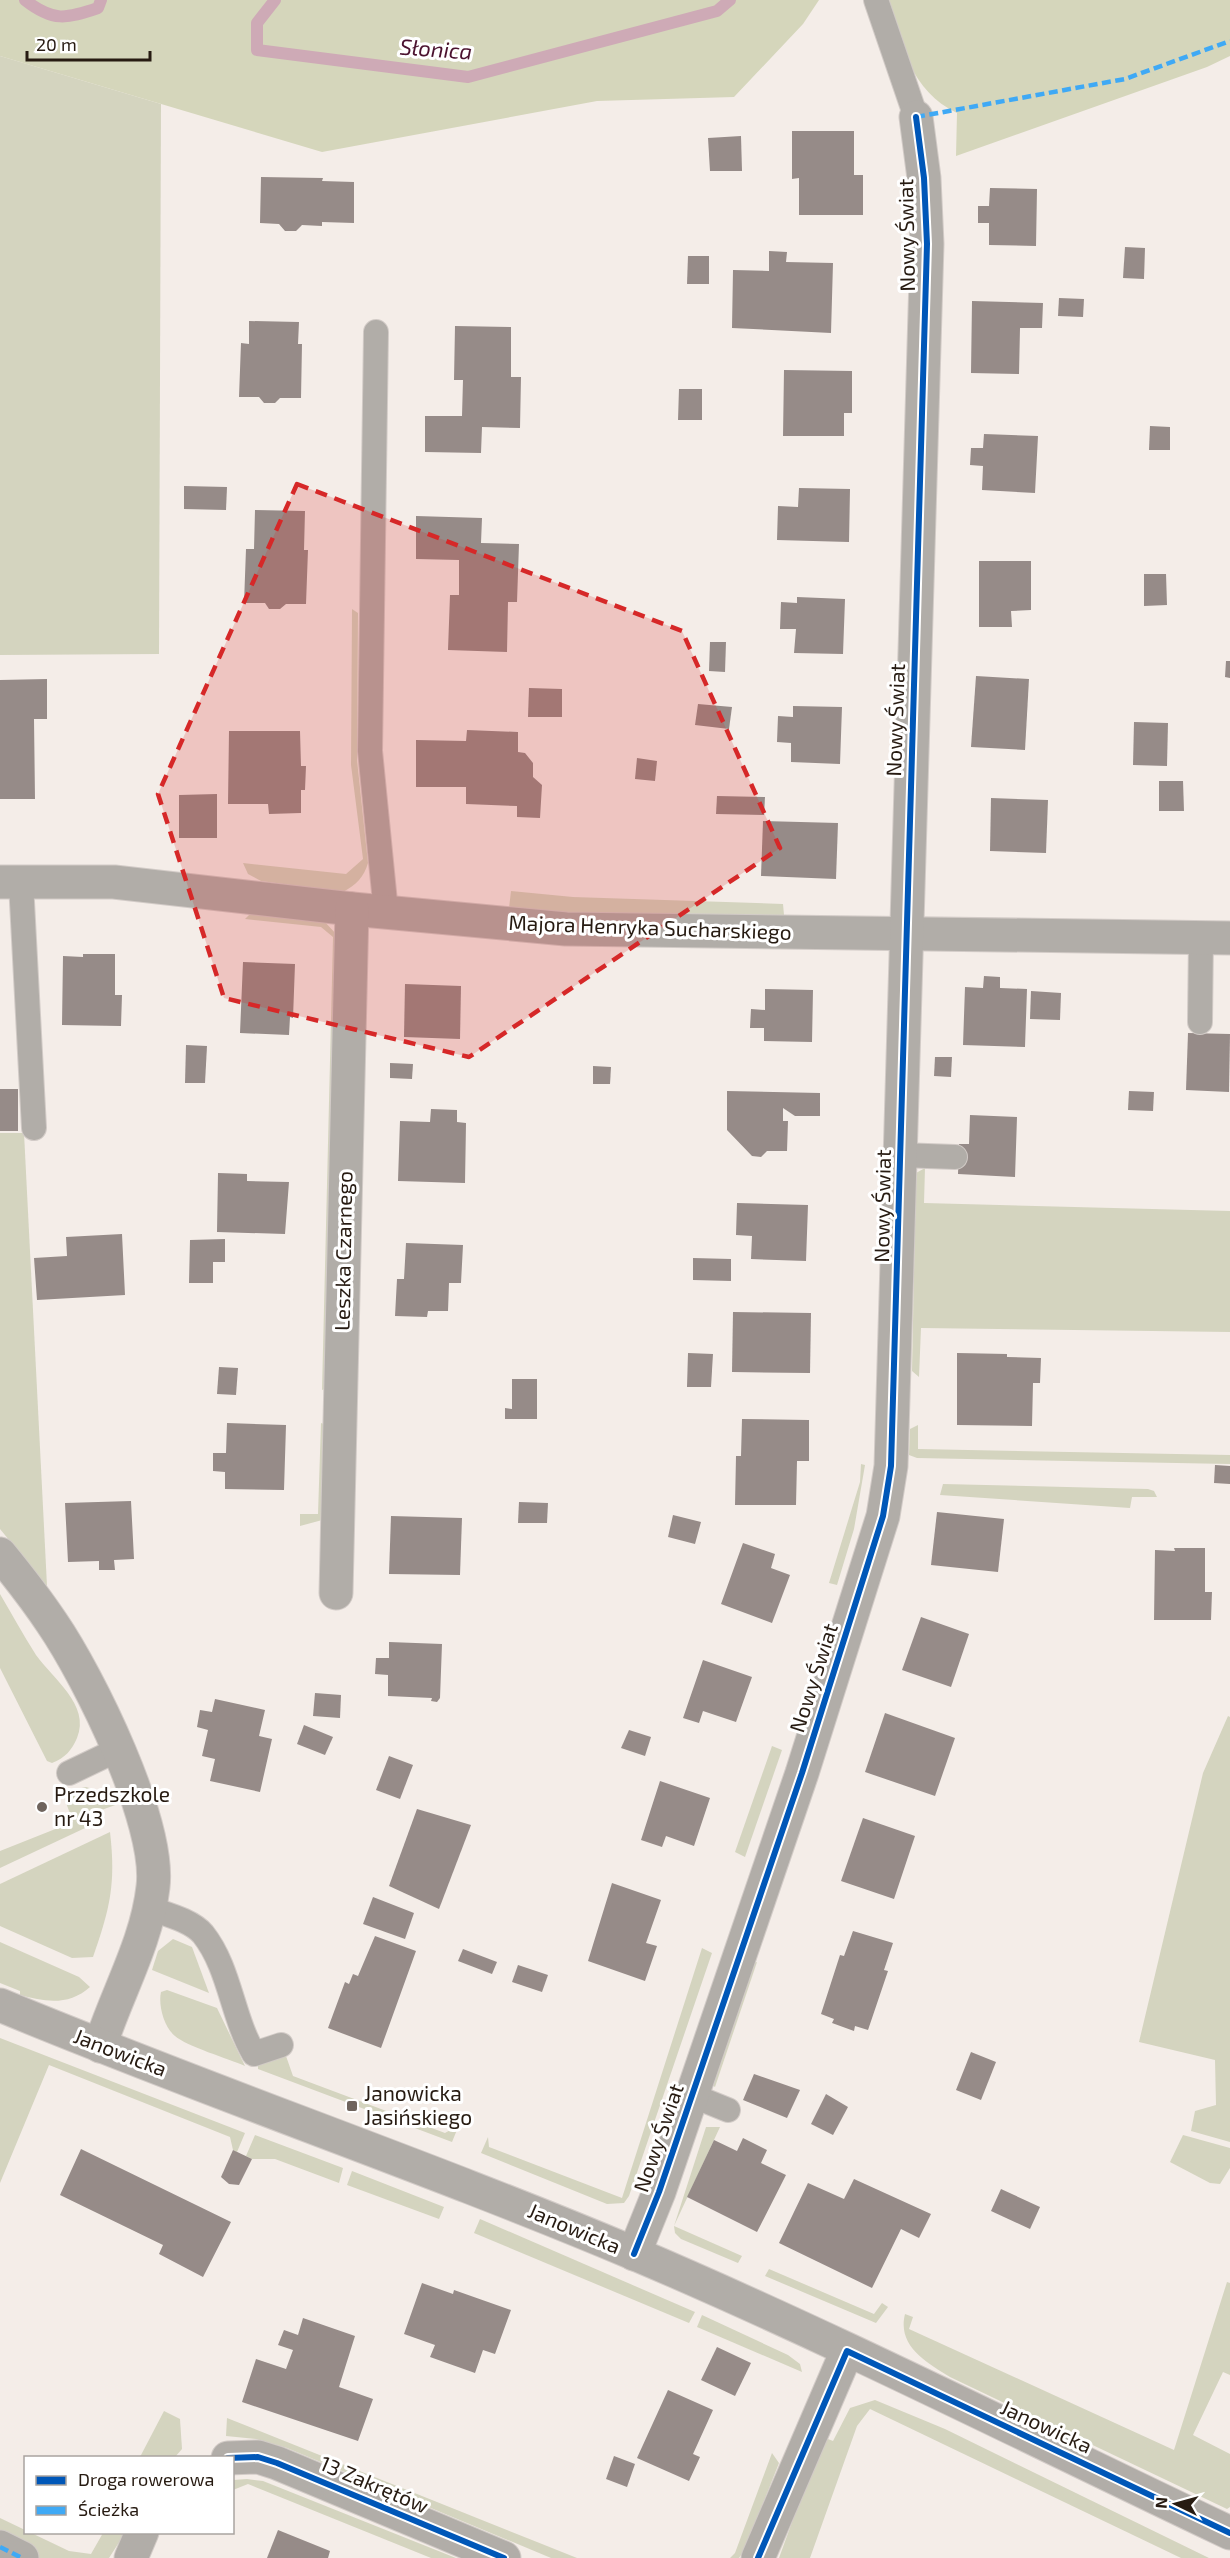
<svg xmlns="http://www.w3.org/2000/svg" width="1230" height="2558" font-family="'Exo 2',sans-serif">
	<rect width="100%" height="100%" fill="#f4ede8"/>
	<g fill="#d4d4bf">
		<polygon points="0,56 161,104 159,654 0,655"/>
		<path d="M352,609L358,613L357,760L368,863C364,877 356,885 343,892L261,881L248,874L243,863L346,874L363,859L351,765Z"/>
		<polygon points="511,891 573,897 783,904 784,915 572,914 509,908"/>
		<polygon points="253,911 324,921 337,935 329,1387 322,1390 333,937 321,927 245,919"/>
		<polygon points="0,1133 24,1133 47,1586 0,1529"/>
		<polygon points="925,1168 924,1203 1230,1211 1230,1332 921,1328 919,1377 912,1371 916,1173"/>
		<polygon points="321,1423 329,1426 326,1519 300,1526 300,1514 318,1514"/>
		<polygon points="918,1425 918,1449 1230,1455 1230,1464 917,1458 909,1455 910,1429"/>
		<polygon points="861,1464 865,1465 854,1529 837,1585 829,1583 860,1482"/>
		<polygon points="943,1484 1148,1489 1154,1491 1157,1497 1132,1497 1130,1508 940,1495"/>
		<path d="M0,1594C12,1614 23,1635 36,1655C52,1678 91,1705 77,1738C72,1750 65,1758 52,1763L47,1761L0,1668Z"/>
		<polygon points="1228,1716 1230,1717 1230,2142 1191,2131 1195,2111 1216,2105 1215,2060 1139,2042 1203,1773"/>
		<polygon points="772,1746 782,1750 745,1857 735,1852"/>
		<polygon points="86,1787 108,1794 118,1804 96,1812 100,1821 0,1868 0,1851 73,1822 64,1797 65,1792"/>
		<path d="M110,1832C116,1884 110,1908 93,1957L72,1958L0,1926V1884Z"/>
		<polygon points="173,1939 192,1947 209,1993 152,1970 158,1951"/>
		<path d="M0,1942L79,1977L90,1987C69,2006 45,2002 20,1995V1991L0,1983Z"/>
		<polygon points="702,1948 712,1953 629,2196 624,2203 607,2204 481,2153 488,2137 489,2147 622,2198"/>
		<polygon points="757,1962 715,2087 711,2084 753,1963"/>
		<path d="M167,1990L217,2008L245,2066C229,2059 186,2046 175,2036C164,2027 158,2005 161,1992Z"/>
		<polygon points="0,2038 245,2133 237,2152 233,2150 230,2137 49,2065 0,2183"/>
		<polygon points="286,2056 293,2076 445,2133 459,2125 452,2142 258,2069 258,2063"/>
		<polygon points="706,2127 720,2127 674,2226 742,2256 738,2263 681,2239 675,2233 674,2226"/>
		<polygon points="255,2135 343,2168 339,2183 275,2159 252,2159 246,2156"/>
		<polygon points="1183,2135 1230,2148 1230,2168 1220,2184 1210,2183 1170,2162"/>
		<polygon points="352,2171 444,2207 439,2219 347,2185"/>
		<polygon points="480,2219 695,2312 689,2323 474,2233"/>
		<polygon points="769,2269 874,2314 882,2303 888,2307 876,2323 765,2276"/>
		<path d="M1227,2282L1230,2283V2375L1223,2372L1193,2435L1230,2454V2507L1227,2509L950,2377C926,2362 897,2346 905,2314L913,2317L909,2329L1174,2450Z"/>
		<polygon points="702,2315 788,2355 800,2364 802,2372 697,2327"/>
		<polygon points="875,2400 945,2429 1209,2558 1181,2558 870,2409 857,2426 810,2558 779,2558 823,2437 833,2441 850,2408"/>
		<polygon points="164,2411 180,2419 182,2449 175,2457 140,2457"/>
		<polygon points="227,2418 577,2558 551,2558 287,2448 256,2439 226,2436"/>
		<polygon points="772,2453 779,2463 745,2549 739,2558 730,2558 735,2553"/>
		<polygon points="247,2479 263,2481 456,2558 431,2558 248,2484 233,2490 233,2480"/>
		<polygon points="0,2518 69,2551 91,2554 103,2533 125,2533 109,2558 39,2558 0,2539"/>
	</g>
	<g fill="#d5d6bb">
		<polygon points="0,0 819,0 803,24 734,97 597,101 322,152 0,56"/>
		<path d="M886,0H1230V56L1207,67L956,156L957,113C911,91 901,44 886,0Z"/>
	</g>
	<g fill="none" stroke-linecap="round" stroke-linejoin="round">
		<g stroke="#ceaab6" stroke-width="12">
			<path d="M25,0C53,22 66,19 98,8L101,0"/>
			<polyline points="275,0 257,23 257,50 468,77 717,11 730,0"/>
		</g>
	</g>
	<g fill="#968b88">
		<polygon points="792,131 854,131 854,175 863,175 863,215 799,215 799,178 792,179"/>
		<polygon points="741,136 742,171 710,171 708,138"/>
		<polygon points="261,177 323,178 322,181 354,182 354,223 322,222 322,226 302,225 296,231 285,231 279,224 260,223"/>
		<polygon points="990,188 1037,189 1036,246 989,245 989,223 978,223 978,206 989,206"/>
		<polygon points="1125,247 1145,248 1144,279 1123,278"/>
		<polygon points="769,251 787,252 786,262 833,263 831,333 732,328 733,270 769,271"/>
		<polygon points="688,256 709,256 709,284 687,284"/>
		<polygon points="1059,298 1084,299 1083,317 1058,316"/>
		<polygon points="972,301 1043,303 1042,328 1020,328 1019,374 971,373"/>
		<polygon points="249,321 299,322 298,344 302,344 301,398 280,398 275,403 264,403 259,397 239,397 241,343 249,344"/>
		<polygon points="455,326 511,327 511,377 521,377 520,428 482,427 481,453 425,452 425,416 462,416 463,380 454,380"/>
		<polygon points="784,370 852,371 852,413 844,413 844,436 783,436"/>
		<polygon points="679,389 702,389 702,420 678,420"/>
		<polygon points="1150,426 1170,427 1170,450 1149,450"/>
		<polygon points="984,434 1038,436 1035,493 982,490 983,466 970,465 971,448 983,448"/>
		<polygon points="184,486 227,487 226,510 184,509"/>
		<polygon points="799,488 850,489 849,542 777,540 778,506 798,507"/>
		<polygon points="255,510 305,511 304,550 308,550 306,604 286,604 280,609 269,609 265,603 244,603 246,549 254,549"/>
		<polygon points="416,516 482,518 481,543 519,544 517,602 508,602 507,652 448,650 450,595 459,595 459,560 416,559"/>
		<polygon points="979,561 1031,561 1031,610 1011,611 1012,627 979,627"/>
		<polygon points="1144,574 1166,574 1167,605 1144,606"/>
		<polygon points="797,597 845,599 843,654 794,653 796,629 780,629 781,602 797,603"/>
		<polygon points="710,642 726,642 725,672 709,671"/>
		<polygon points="1226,661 1230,661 1230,678 1225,677"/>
		<polygon points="976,676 1029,679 1025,750 971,747"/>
		<polygon points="47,679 47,719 34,719 35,799 0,799 0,680"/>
		<polygon points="529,688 562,689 562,717 528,717"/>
		<polygon points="698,704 732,707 729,729 695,725"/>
		<polygon points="793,706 842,707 840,764 791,762 791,743 777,742 778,716 793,717"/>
		<polygon points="1134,722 1168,723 1167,766 1133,765"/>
		<polygon points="467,730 518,732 518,752 525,753 533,763 533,777 542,785 540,818 517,817 517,806 466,804 466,787 416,787 416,740 466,741"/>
		<polygon points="229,731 300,731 301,766 306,766 305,790 301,790 301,813 269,814 268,804 228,804"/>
		<polygon points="637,758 657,761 655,781 635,779"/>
		<polygon points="1159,781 1183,781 1184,811 1159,811"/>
		<polygon points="217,794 217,838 179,838 179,795"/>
		<polygon points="717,796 765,797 764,815 716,814"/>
		<polygon points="991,798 1048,800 1046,853 990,851"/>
		<polygon points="763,821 838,823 836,879 761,876"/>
		<polygon points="83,954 115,954 115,995 122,995 121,1026 62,1025 63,956 83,957"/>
		<polygon points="243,962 295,964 293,1018 290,1017 289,1035 240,1033"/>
		<polygon points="984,976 1000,977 1000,988 1027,989 1025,1047 963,1045 965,987 983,988"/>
		<polygon points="405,984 461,986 460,1039 404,1037"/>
		<polygon points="765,989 813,990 812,1042 764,1041 764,1028 750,1028 751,1009 765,1010"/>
		<polygon points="1031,991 1061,993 1060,1020 1030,1019"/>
		<polygon points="1188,1033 1230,1034 1229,1092 1186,1090"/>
		<polygon points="186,1045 207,1046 205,1083 185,1083"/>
		<polygon points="935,1057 952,1057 951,1077 934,1076"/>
		<polygon points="390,1063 413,1064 412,1079 390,1078"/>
		<polygon points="593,1066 611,1067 610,1084 593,1084"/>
		<rect x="0" y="1089" width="18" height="42"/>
		<polygon points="727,1091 820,1093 820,1116 795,1116 783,1108 783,1121 788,1121 787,1151 767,1151 761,1157 752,1156 727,1130"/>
		<polygon points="1129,1091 1154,1092 1153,1111 1128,1110"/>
		<polygon points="431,1109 457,1110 457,1122 466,1123 465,1183 398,1181 400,1121 430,1122"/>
		<polygon points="970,1115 1017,1117 1015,1177 958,1174 959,1144 969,1144"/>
		<polygon points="218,1173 247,1174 247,1181 289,1182 285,1234 217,1232"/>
		<polygon points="737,1203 808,1205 806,1261 751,1259 752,1236 736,1235"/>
		<polygon points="122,1234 125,1295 37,1300 34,1258 67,1256 66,1237"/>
		<polygon points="225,1239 225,1262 213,1262 213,1283 189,1283 190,1240"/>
		<polygon points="406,1243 463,1245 461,1283 449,1283 448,1311 428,1311 427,1317 395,1316 397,1279 404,1279"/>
		<polygon points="693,1258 731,1259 731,1281 693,1280"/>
		<polygon points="733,1312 811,1313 810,1373 732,1372"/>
		<polygon points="688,1353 713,1354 711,1387 687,1387"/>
		<polygon points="957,1353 1007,1354 1007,1357 1041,1358 1040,1383 1033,1383 1032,1426 957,1425"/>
		<polygon points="219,1367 238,1368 236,1395 217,1394"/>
		<polygon points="512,1379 537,1379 537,1419 505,1419 505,1408 512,1409"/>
		<polygon points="742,1419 809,1420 809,1461 797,1461 796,1505 735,1505 736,1456 741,1456"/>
		<polygon points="227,1423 286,1425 284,1490 225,1489 225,1472 213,1471 213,1453 226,1453"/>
		<polygon points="1215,1465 1230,1466 1230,1484 1214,1483"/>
		<polygon points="131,1501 134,1559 114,1560 115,1570 99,1570 99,1561 68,1562 65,1503"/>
		<polygon points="519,1502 548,1503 547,1523 518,1523"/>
		<polygon points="937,1512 1004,1519 998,1572 931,1565"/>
		<polygon points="673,1515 701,1522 695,1544 668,1537"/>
		<polygon points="391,1516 462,1518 460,1575 389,1574"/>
		<polygon points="743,1543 775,1554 771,1568 790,1575 772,1623 721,1604"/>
		<polygon points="1174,1548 1205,1548 1205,1592 1212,1592 1211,1620 1154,1620 1155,1550 1175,1551"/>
		<polygon points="921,1617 969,1634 951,1687 902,1670"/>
		<polygon points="389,1642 442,1644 440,1698 437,1702 431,1701 432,1698 388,1696 388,1675 375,1674 376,1658 389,1658"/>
		<polygon points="703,1660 752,1677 736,1722 703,1711 699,1723 683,1718"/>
		<polygon points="315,1693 341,1695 340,1718 313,1716"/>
		<polygon points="215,1699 265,1710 259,1736 272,1739 260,1792 210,1781 215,1759 202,1756 208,1730 197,1727 200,1710 212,1712"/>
		<polygon points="885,1713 955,1738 935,1796 865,1772"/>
		<polygon points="304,1725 333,1737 325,1755 297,1744"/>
		<polygon points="629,1730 651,1737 645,1756 621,1748"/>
		<polygon points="389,1756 413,1765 400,1799 376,1790"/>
		<polygon points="660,1781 710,1798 694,1846 666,1836 662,1847 641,1840"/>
		<polygon points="417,1809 471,1825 439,1909 389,1886"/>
		<polygon points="863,1818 915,1836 894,1899 841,1881"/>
		<polygon points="612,1883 661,1900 646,1943 657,1946 645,1981 588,1961"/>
		<polygon points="373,1897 414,1913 405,1939 363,1924"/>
		<polygon points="853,1931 893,1943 884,1970 888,1971 868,2030 855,2026 854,2031 832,2023 834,2019 821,2014 840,1955 844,1956"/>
		<polygon points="375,1936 416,1951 381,2048 328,2028 345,1982 349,1984 353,1974 358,1976"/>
		<polygon points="463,1949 497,1962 492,1974 458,1961"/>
		<polygon points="518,1965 548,1975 542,1992 512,1982"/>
		<polygon points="971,2052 996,2062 981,2100 956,2090"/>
		<polygon points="754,2074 800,2090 787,2118 743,2100"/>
		<polygon points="826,2094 848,2107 833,2135 811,2124"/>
		<polygon points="743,2138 767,2150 761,2163 786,2175 757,2232 687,2197 714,2140 737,2151"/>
		<polygon points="81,2149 231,2222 203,2277 159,2254 163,2245 60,2195"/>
		<polygon points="233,2150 252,2159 239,2185 229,2184 221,2177"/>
		<polygon points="854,2179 931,2214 919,2238 901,2229 872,2288 779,2243 808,2183 844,2199"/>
		<polygon points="1001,2189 1040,2207 1030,2229 991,2211"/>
		<polygon points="422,2283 453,2294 454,2290 511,2310 495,2354 483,2350 475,2373 430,2357 435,2345 404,2334"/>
		<polygon points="303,2318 355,2336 339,2387 373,2399 358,2441 242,2402 256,2359 286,2369 293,2350 278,2345 284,2330 298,2335"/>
		<polygon points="717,2347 751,2363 735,2396 701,2380"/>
		<polygon points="668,2390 713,2410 693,2454 700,2457 689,2481 637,2458"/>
		<polygon points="614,2456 635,2464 627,2487 606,2479"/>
		<polygon points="278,2530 330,2551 328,2558 267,2558"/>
	</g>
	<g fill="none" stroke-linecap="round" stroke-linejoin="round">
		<defs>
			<g id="service">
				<polyline points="876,0 916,117"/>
				<polyline points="376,332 370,751 386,912"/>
				<polyline points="21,883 34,1128"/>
				<polyline points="1200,1022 1201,938"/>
				<polyline points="900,1155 955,1157"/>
				<polyline points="69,1773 117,1750"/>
				<path d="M149,1908C165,1914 191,1920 203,1934C230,1968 232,2017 254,2054L281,2045"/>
				<polyline points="691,2095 728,2110"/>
			</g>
			<g id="minor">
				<polyline points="0,882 114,882 352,909 566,929 1230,938"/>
				<path d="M0,1554C18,1576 36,1599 52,1623C89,1677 161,1823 153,1887C147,1942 117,1993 100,2046"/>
				<polyline points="336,1593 352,909"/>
				<polyline points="634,2254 659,2192 802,1773 883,1516 891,1466 927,244 924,178 916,117"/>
				<polyline points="228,2458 258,2457 277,2463 504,2558"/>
				<polyline points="0,2547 22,2558"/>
				<polyline points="131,2558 142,2532"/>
				<polyline points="758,2558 847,2351"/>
			</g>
			<path id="tertiary" d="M0,2005C209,2092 424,2165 633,2253C835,2339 1032,2439 1230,2533"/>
		</defs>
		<use href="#service" stroke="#d2cbc7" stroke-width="26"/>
		<use href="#minor" stroke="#d2cbc7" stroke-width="35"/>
		<use href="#tertiary" stroke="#d2cbc7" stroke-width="35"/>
		<use href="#service" stroke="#b1ada8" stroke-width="24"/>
		<use href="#minor" stroke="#b1ada8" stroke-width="33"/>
		<use href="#tertiary" stroke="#b1ada8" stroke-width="33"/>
		<g stroke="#3fa9f5" stroke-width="4.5" stroke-dasharray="9 4.5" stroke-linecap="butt">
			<polyline points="916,117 1125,79 1230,41"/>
			<polyline points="0,2547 22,2558"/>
		</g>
		<defs>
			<g id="cycleway">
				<polyline points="634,2254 659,2192 802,1773 883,1516 891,1466 927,244 924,178 916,117"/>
				<polyline points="228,2458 258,2457 277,2463 504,2558"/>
				<polyline points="758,2558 847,2351 1230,2533"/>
			</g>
		</defs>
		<use href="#cycleway" stroke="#fff" stroke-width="10"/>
		<use href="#cycleway" stroke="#0057b8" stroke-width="6"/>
	</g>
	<path fill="#d62828" fill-opacity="0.2" stroke="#d62828" stroke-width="4.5" stroke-dasharray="12 8" stroke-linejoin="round" d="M297,484L682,631L780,848L469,1057L224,998L158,794Z"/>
	<g fill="#6f645d" stroke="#fff" stroke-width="2">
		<circle cx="42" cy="1807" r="6"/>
		<rect x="346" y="2100" width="12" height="12" rx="3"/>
	</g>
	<g text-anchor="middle" stroke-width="6" stroke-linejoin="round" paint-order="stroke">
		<g font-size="21" fill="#271b12" stroke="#fff">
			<text transform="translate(907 235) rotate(-91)" y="7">Nowy Świat</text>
			<text transform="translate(896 720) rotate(-88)" y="7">Nowy Świat</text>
			<text transform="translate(650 928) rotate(2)" y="7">Majora Henryka Sucharskiego</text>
			<text transform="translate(883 1206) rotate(-89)" y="7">Nowy Świat</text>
			<text transform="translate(344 1251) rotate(-89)" y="7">Leszka Czarnego</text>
			<text transform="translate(814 1678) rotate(-72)" y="7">Nowy Świat</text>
			<text transform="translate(120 2053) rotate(21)" y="7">Janowicka</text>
			<text transform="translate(659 2138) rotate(-71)" y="7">Nowy Świat</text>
			<text transform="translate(574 2229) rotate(23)" y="7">Janowicka</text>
			<text transform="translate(1046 2427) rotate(25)" y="7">Janowicka</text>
			<text transform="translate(374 2485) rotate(23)" y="7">13 Zakrętów</text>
		</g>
		<g font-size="21" fill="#271b12" stroke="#fff" text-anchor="start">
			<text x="54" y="1802">Przedszkole<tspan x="54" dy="24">nr 43</tspan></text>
			<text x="364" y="2101">Janowicka<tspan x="364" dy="24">Jasińskiego</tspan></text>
		</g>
		<g font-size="22" font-style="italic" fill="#4b122f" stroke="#fff">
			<text transform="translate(436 49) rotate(4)" y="8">Słonica</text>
		</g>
	</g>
	<rect x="24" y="2456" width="210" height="78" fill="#ffffff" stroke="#a9a4a0" stroke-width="1.5"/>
	<rect x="36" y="2476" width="30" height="9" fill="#0057b8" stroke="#a9a4a0" stroke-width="1.5"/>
	<text x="78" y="2486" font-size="18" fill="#271b12">Droga rowerowa</text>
	<rect x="36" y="2506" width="30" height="9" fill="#3fa9f5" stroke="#a9a4a0" stroke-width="1.5"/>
	<text x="78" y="2516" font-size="18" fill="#271b12">Ścieżka</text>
	<g transform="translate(1176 2504) rotate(275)" stroke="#ffffff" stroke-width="4.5" paint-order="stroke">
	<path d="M0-4.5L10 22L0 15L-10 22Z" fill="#271b12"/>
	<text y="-9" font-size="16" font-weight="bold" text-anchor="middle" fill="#271b12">N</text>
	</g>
	<path d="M27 51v9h123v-9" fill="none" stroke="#271b12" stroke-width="3"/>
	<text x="36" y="51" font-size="18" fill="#271b12" stroke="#ffffff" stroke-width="4.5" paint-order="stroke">20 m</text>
</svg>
